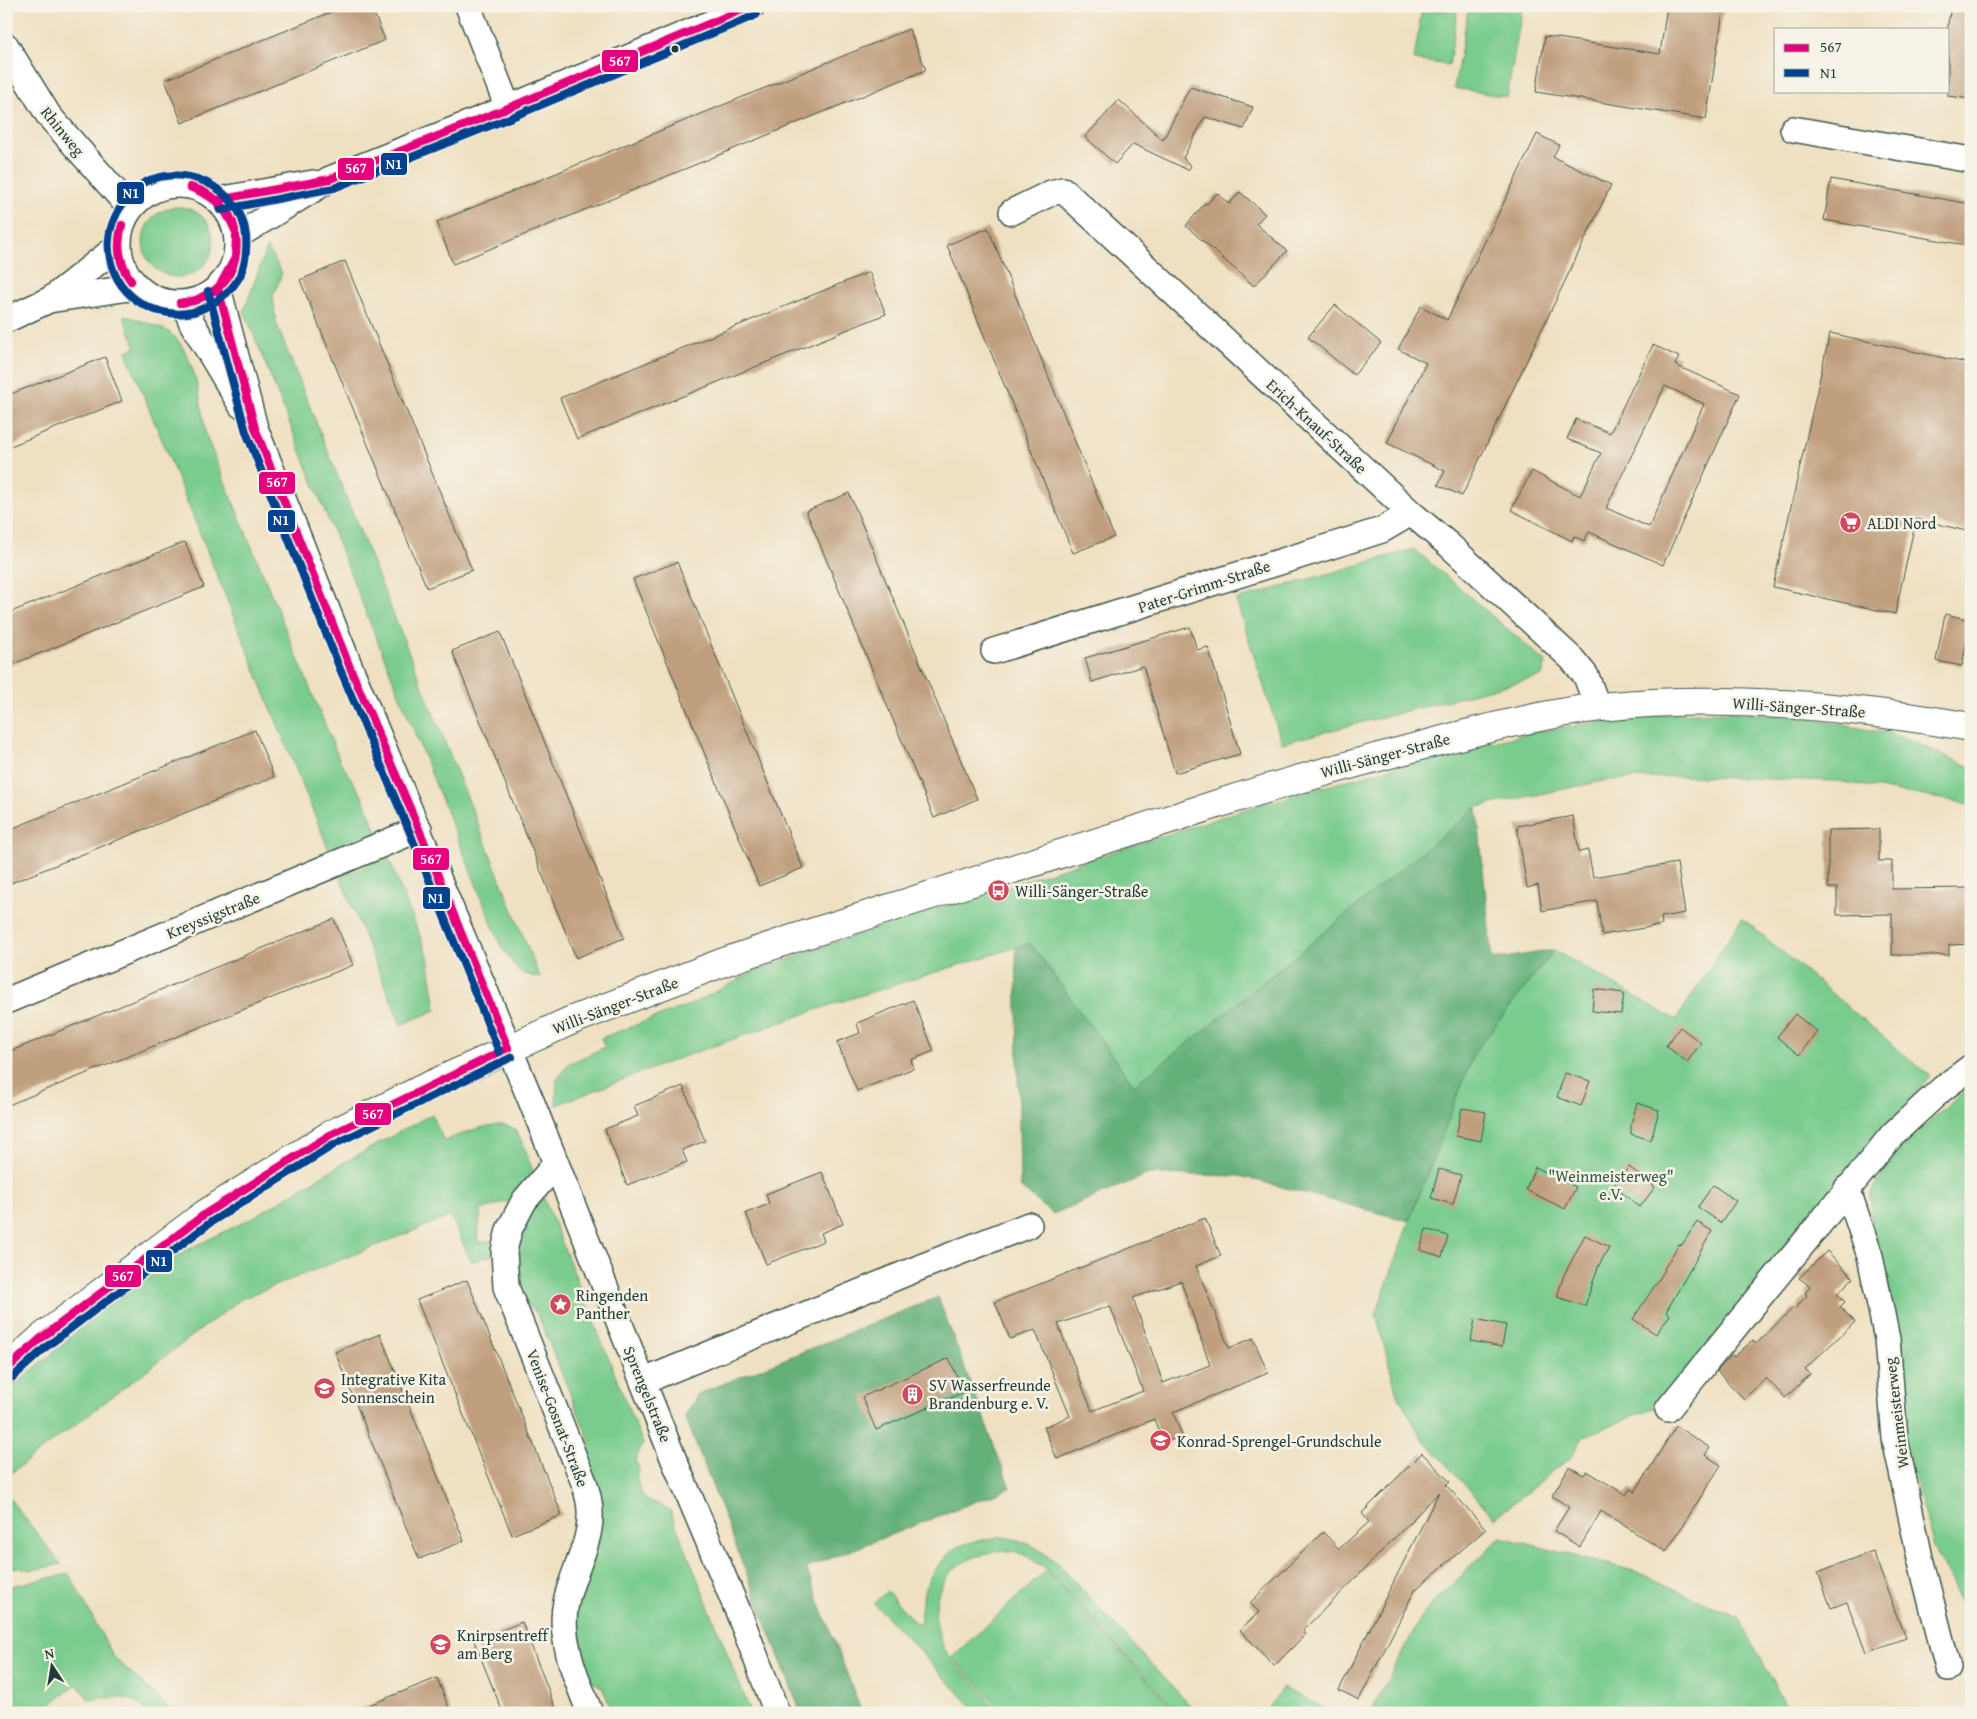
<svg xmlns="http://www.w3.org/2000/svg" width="1977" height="1719" font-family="'Gentium Book Plus',serif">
	<rect width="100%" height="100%" fill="#f7f3e8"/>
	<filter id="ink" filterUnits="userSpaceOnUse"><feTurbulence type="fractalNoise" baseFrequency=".02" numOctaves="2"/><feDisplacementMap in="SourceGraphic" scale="10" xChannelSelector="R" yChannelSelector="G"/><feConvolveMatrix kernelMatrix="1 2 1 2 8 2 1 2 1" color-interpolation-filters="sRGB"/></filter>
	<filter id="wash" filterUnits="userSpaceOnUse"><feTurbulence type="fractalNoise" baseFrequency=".0096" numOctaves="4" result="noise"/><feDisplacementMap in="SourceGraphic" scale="20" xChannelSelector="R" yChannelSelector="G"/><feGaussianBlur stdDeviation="1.12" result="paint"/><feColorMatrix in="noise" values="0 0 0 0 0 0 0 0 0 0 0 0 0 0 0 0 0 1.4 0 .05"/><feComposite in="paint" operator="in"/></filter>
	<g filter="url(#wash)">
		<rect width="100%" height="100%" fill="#efe0c1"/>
		<g fill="#7acc8e" stroke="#4c8461">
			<polygon points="1469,6 1523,6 1507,97 1454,88"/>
			<polygon points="1422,7 1457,12 1449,65 1414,60"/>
			<circle cx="178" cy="242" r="35"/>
			<polygon points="267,247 282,273 273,296 276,323 540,978 520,973 501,946 244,311"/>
			<path d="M123,315C137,320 159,325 170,333C196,352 201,406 206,436L340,761L362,796L378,834L330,853L126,352L136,347Z"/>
			<polygon points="1414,549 1546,662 1542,676 1282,743 1236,600"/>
			<polygon points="1730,712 1793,716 1897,735 1971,767 1971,804 1837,781 1679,776 1608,780 1477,807 1205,1030 1134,1086 1030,943 833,1004 688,1055 556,1105 557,1080 568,1064 605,1047 601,1038 692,1004 756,971 856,935 1252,807 1424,759 1534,732 1647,715"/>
			<polygon points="388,857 428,956 436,1010 401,1025 340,877"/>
			<polygon points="1742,918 1930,1076 1657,1406 1583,1437 1572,1456 1495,1518 1422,1438 1397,1394 1376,1314 1409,1221 1474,1053 1554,950 1676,1020"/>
			<polygon points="1971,1086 1971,1623 1934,1547 1903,1442 1871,1230 1871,1194 1889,1162 1914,1135"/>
			<path d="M432,1114L444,1141C460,1135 505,1114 517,1132C524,1144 528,1159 533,1171L512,1200L481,1210L477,1242L495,1241L496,1254L471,1262L451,1216L241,1299L6,1477V1393L104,1309L181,1253L252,1218L345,1162Z"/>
			<polygon points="543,1196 643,1444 635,1460 639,1469 636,1479 644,1498 670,1510 751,1713 613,1713 602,1687 586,1678 575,1643 584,1458 591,1444 536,1311 522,1304 515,1289 514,1235"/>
			<polygon points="6,1494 61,1564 32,1570 10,1567 10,1537 6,1527"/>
			<path d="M1002,1537C1025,1539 1042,1550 1059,1565L1197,1713H1179L1045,1568C1035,1562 1023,1552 1011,1551C1003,1550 995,1552 988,1554C935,1563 924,1611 947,1654L1001,1713H978L874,1603L887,1591L916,1624L921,1623C920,1597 926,1576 946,1557C949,1553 953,1549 957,1547C971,1541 987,1539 1002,1537Z"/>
			<polygon points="1501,1537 1638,1572 1738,1618 1790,1713 1370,1713 1424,1612"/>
			<polygon points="1046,1571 1177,1713 1004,1713 952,1657"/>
			<path d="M69,1574L113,1656L174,1713H148C133,1693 111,1697 89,1700L77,1684L39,1713H6V1600L10,1586Z"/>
			<polygon points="1282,1688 1335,1713 1266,1713"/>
		</g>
		<g fill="#63b079" stroke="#417656">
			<polygon points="1477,807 1492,960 1554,950 1474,1053 1409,1221 1240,1176 1149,1174 1053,1214 1020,1187 1016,947 1030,943 1134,1085 1205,1030"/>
			<polygon points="938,1297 1010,1488 806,1568 862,1713 801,1713 685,1416 698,1394"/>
		</g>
		<g id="blocks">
			<g fill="#c09f7e" fill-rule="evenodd">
				<polygon points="346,6 371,6 385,40 182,123 165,80"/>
				<polygon points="1667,6 1724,6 1706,119 1536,92 1545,36 1660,54"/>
				<polygon points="1951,6 1971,6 1971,99 1948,96 1948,24"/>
				<polygon points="909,29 926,70 453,264 437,222"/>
				<polygon points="1190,87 1253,107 1244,129 1205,117 1183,158 1191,166 1188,170 1133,144 1115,164 1085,137 1119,100 1163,140"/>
				<polygon points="1537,134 1559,145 1553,157 1611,185 1462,496 1438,485 1445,471 1387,443 1426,363 1398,349 1421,306 1447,320"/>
				<polygon points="1831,179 1971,204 1971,246 1824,220"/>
				<polygon points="1240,192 1265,214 1256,224 1287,251 1254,286 1186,226 1205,203 1207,204 1217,193 1229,204"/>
				<polygon points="988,228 1114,537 1073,553 947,245"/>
				<polygon points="345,261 472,570 427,588 300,280"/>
				<polygon points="869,272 886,314 577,439 560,398"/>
				<polygon points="1335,305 1381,343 1354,375 1308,337"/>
				<polygon points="1830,333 1971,364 1971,532 1916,519 1895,614 1773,587"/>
				<path d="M1653,345L1679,357L1675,365L1740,394L1663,565L1589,532L1584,541L1574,536L1572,541L1511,510L1532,471L1580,496L1601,453L1567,439L1576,419L1610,433ZM1665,386L1704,404L1649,527L1606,508Z"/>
				<polygon points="105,357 122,401 6,448 6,396"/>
				<polygon points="849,493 977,799 934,818 806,511"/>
				<polygon points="185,542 204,587 6,667 6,614"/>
				<polygon points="677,562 803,868 759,886 633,579"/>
				<polygon points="1945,614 1971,620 1962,666 1936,661"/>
				<polygon points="1190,627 1197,650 1208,647 1240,754 1175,773 1143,666 1092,682 1085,658"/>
				<polygon points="500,632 624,938 576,958 452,651"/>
				<polygon points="255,730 274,777 6,885 6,831"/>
				<polygon points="1573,816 1579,852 1588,850 1593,877 1677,863 1685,913 1661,917 1662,925 1602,935 1597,901 1542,911 1538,885 1527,888 1517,826"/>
				<polygon points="1879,829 1879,861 1892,861 1892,889 1971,888 1971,944 1949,945 1949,955 1892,955 1892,914 1837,915 1837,888 1828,888 1828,830"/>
				<polygon points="334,919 353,965 6,1106 6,1053"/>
				<polygon points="1594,989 1624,993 1621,1014 1592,1011"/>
				<polygon points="913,1000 934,1051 911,1060 914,1068 857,1091 837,1042 860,1033 857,1023"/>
				<polygon points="1795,1014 1817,1032 1799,1055 1777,1037"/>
				<polygon points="1680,1027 1701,1043 1687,1062 1666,1046"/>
				<polygon points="1565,1073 1590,1081 1581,1106 1557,1097"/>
				<polygon points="683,1086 705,1141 682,1150 687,1162 627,1185 605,1129 638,1116 634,1106"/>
				<polygon points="1637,1103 1659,1110 1651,1140 1631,1134 1631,1124"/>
				<polygon points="1462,1108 1486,1112 1481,1141 1456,1136"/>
				<polygon points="1535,1167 1576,1187 1565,1209 1526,1190"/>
				<polygon points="1629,1167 1655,1187 1640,1207 1613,1186"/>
				<polygon points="1439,1169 1461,1175 1453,1204 1431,1198"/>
				<polygon points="822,1172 843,1224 821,1233 824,1241 766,1264 746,1213 769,1204 766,1194"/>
				<polygon points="1713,1185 1736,1201 1721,1223 1698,1207"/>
				<path d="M1205,1218L1221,1256L1196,1266L1229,1348L1253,1338L1268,1373L1173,1412L1182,1436L1163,1443L1154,1419L1057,1459L1044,1427L1070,1416L1035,1330L1010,1339L995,1302ZM1181,1281L1210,1365L1163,1383L1133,1298ZM1110,1306L1143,1391L1092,1411L1058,1324Z"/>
				<polygon points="1697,1222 1712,1231 1666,1312 1670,1315 1656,1334 1633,1319 1665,1270 1664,1269 1679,1244 1682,1245"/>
				<polygon points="1426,1229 1448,1236 1442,1257 1420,1250"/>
				<polygon points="1585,1235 1609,1247 1598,1267 1585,1306 1557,1297 1564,1275"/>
				<polygon points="1827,1251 1853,1278 1837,1294 1845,1302 1840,1307 1855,1322 1805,1369 1810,1374 1785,1398 1766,1378 1744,1399 1717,1371 1732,1355 1734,1357 1753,1340 1756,1344 1793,1308 1795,1309 1807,1295 1805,1293 1810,1286 1799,1278"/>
				<polygon points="467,1280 562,1515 512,1535 417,1300"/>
				<polygon points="1475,1319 1506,1325 1502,1347 1471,1341"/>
				<polygon points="380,1334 464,1541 419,1559 335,1352"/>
				<polygon points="949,1358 964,1392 876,1430 862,1397"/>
				<polygon points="1676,1426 1710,1448 1705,1455 1721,1465 1666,1552 1601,1511 1580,1547 1554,1531 1569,1507 1552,1496 1569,1467 1584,1475 1587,1471 1626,1495 1630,1489 1635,1492"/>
				<polygon points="1422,1453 1450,1482 1446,1485 1486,1529 1415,1590 1359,1700 1339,1690 1439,1492 1354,1580 1303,1630 1306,1634 1274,1666 1240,1630 1259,1612 1250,1603 1323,1532 1339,1549 1369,1522 1362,1513"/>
				<polygon points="1873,1551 1905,1638 1866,1653 1847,1602 1831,1608 1818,1572"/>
				<polygon points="522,1622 548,1689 557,1713 503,1713 474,1641"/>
				<polygon points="437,1678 451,1713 355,1713 354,1711"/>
			</g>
		</g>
	</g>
	<g filter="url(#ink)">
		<use href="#blocks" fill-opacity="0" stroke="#3e5549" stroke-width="1"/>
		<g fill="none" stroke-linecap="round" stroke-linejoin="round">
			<defs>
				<g id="street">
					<polyline points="468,6 508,108"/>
					<polyline points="6,46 49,116 130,208"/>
					<polyline points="1793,129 1971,160"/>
					<circle cx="178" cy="244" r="59"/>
					<polyline points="218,200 313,183"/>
					<polyline points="1012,212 1051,193 1063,190 1411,513 1449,545 1572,659 1586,676 1598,708"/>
					<polyline points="237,236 330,179 508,108 752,6"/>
					<polyline points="218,288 255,428 349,665 532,1103 674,1460 740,1616 777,1713"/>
					<polyline points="51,299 118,246"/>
					<polyline points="184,304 192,323 241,405"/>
					<polyline points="6,320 49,300 136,287"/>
					<polyline points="994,651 1382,530 1411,513"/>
					<polyline points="6,1001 419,829"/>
					<path d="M555,1165L524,1201L509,1230L504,1251L506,1287L585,1485C587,1493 590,1502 590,1511C592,1543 572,1572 566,1602C558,1638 577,1680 590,1713"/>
					<polyline points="1847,1188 1870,1256 1887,1339 1895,1439 1920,1558 1948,1668"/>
					<polyline points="644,1381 926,1265 1029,1225"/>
					<polyline points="1668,1409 1893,1134 1942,1089 1971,1067"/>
				</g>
				<path id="secondary" d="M6,1370L40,1339L205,1214L330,1135L420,1090L570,1021L724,962L792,939C932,895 1072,850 1211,806C1283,783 1355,763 1428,744C1484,729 1542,714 1601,707C1725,694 1848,706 1971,727"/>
			</defs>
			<use href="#street" stroke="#3e5549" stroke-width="28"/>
			<use href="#secondary" stroke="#3e5549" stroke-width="30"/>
			<use href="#street" stroke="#fff" stroke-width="25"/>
			<use href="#secondary" stroke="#fff" stroke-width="28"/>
			<defs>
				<g id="bus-1">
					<path d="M190,187C211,192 231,208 235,230"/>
					<path d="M190,187C216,198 223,204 235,230"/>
					<polyline points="218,200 330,179 508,108 751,6"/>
					<path d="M122,225C116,246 120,262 131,281"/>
					<path d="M122,225C116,244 118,265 131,281"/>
					<polyline points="218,288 255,428 349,665 419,829 508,1048"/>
					<polyline points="215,290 220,285 235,258 236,236"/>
					<path d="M215,290C232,278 239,256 236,236"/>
					<polyline points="180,303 197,300 215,290"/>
					<polyline points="180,303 194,301 215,290"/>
					<polyline points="6,1370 40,1339 205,1214 330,1135 508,1048"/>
				</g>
				<g id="bus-2">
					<polyline points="220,210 334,188 512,117 756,15"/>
					<polyline points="208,291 246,432 340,669 410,833 499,1052"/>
					<path d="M223,296C214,303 205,309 193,312C153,321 112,293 109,251C107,233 113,217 124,202C128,197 131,192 136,188C176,157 242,186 246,236C247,250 246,263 240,276C236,283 231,289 226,294"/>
					<polyline points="13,1377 46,1347 211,1222 335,1144 512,1057"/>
				</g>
			</defs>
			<use href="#bus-1" stroke="#f7f3e8" stroke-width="11"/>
			<use href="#bus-2" stroke="#f7f3e8" stroke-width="11"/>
			<use href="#bus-1" stroke="#e5007d" stroke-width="8"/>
			<use href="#bus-2" stroke="#02428e" stroke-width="8"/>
		</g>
	</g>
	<defs>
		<symbol id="supermarket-disc" viewBox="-11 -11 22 22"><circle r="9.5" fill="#d1495b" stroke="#f7f3e8"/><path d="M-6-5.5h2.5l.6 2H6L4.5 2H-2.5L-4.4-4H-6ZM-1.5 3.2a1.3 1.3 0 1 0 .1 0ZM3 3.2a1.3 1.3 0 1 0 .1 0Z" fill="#fff"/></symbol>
		<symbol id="bus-disc" viewBox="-11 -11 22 22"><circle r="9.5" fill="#d1495b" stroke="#f7f3e8"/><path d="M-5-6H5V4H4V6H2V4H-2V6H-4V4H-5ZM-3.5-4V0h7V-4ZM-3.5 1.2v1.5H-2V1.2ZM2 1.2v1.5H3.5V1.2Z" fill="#fff"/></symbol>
		<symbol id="sight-disc" viewBox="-11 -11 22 22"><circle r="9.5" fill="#d1495b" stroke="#f7f3e8"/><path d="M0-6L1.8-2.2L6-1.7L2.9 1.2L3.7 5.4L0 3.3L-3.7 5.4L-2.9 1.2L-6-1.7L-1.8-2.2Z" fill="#fff"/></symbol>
		<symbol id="school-disc" viewBox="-11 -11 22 22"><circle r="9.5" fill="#d1495b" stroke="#f7f3e8"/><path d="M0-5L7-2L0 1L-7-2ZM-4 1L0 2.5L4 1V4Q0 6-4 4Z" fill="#fff"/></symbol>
		<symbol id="building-disc" viewBox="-11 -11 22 22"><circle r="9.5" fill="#d1495b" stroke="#f7f3e8"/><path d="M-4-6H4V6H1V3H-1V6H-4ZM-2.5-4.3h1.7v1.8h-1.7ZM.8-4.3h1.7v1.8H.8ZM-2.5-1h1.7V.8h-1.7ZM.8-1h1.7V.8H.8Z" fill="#fff"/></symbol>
	</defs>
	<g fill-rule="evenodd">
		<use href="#supermarket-disc" x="1838" y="510" width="25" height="25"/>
		<use href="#bus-disc" x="986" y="878" width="25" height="25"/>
		<use href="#sight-disc" x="548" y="1292" width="25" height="25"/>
		<use href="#school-disc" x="312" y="1376" width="25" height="25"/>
		<use href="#building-disc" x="900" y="1382" width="25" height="25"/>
		<use href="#school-disc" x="1148" y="1428" width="25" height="25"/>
		<use href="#school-disc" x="428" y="1632" width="25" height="25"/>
	</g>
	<circle fill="#1f3d34" stroke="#f7f3e8" stroke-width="2" cx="675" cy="49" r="4.5"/>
	<g text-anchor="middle" stroke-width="5" stroke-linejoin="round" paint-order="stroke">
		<g font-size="16" fill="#1f3d34" stroke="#f7f3e8">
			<text transform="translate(63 131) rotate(51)" y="6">Rhinweg</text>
			<text transform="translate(1317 426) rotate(43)" y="6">Erich-Knauf-Straße</text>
			<text transform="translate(1204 586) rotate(-18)" y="6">Pater-Grimm-Straße</text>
			<text transform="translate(1799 707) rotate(4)" y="6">Willi-Sänger-Straße</text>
			<text transform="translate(1385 755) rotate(-15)" y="6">Willi-Sänger-Straße</text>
			<text transform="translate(213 915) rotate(-22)" y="6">Kreyssigstraße</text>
			<text transform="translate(615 1005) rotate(-21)" y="6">Willi-Sänger-Straße</text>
			<text transform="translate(648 1394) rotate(68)" y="6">Sprengelstraße</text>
			<text transform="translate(1896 1413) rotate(-97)" y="6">Weinmeisterweg</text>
			<text transform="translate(558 1418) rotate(69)" y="6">Venise-Gosnat-Straße</text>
		</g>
		<g font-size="16" fill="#1f3d34" stroke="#f7f3e8" text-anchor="start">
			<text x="1867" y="529">ALDI Nord</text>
			<text x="1015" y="897">Willi-Sänger-Straße</text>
			<text x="576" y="1301">Ringenden<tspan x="576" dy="18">Panther</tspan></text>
			<text x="341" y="1385">Integrative Kita<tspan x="341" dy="18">Sonnenschein</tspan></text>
			<text x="929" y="1391">SV Wasserfreunde<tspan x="929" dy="18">Brandenburg e. V.</tspan></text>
			<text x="1177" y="1447">Konrad-Sprengel-Grundschule</text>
			<text x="457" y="1641">Knirpsentreff<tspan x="457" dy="18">am Berg</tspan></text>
		</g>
		<g font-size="16" fill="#315a46" stroke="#f7f3e8">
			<text x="1611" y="1182">"Weinmeisterweg"<tspan x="1611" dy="18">e.V.</tspan></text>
		</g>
	</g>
	<g stroke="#f7f3e8" stroke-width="2">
		<rect x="601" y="49" width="38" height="24" rx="5" fill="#e5007d"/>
		<rect x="380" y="152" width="28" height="24" rx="5" fill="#02428e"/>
		<rect x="337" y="157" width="38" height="24" rx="5" fill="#e5007d"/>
		<rect x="116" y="181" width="29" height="24" rx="5" fill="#02428e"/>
		<rect x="258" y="471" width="38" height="24" rx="5" fill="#e5007d"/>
		<rect x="267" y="509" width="29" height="24" rx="5" fill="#02428e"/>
		<rect x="412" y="847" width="38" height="24" rx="5" fill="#e5007d"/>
		<rect x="422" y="886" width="29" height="24" rx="5" fill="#02428e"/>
		<rect x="354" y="1102" width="38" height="24" rx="5" fill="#e5007d"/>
		<rect x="145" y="1249" width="28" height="24" rx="5" fill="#02428e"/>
		<rect x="104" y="1264" width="38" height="24" rx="5" fill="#e5007d"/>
	</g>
	<g font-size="14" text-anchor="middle" font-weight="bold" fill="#fff">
		<text x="620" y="66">567</text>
		<text x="394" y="169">N1</text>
		<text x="356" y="173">567</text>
		<text x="131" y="198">N1</text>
		<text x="277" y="487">567</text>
		<text x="281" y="525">N1</text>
		<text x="431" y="864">567</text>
		<text x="436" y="903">N1</text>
		<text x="373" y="1119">567</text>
		<text x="159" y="1266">N1</text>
		<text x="123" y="1281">567</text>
	</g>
	<rect width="1977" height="1719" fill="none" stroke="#f7f3e8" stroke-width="25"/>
	<rect x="1774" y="28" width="175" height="65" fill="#f7f3e8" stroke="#a1aaa0"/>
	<rect x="1784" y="44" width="25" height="8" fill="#e5007d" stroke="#a1aaa0"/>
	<text x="1820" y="52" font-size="15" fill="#1f3d34">567</text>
	<rect x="1784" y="69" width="25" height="8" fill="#02428e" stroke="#a1aaa0"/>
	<text x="1820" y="78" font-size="15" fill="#1f3d34">N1</text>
	<g transform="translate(52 1666) rotate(348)" stroke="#f7f3e8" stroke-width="4" paint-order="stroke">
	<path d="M0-4L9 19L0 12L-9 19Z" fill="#1f3d34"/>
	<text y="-8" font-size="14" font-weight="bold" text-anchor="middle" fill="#1f3d34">N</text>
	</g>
</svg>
